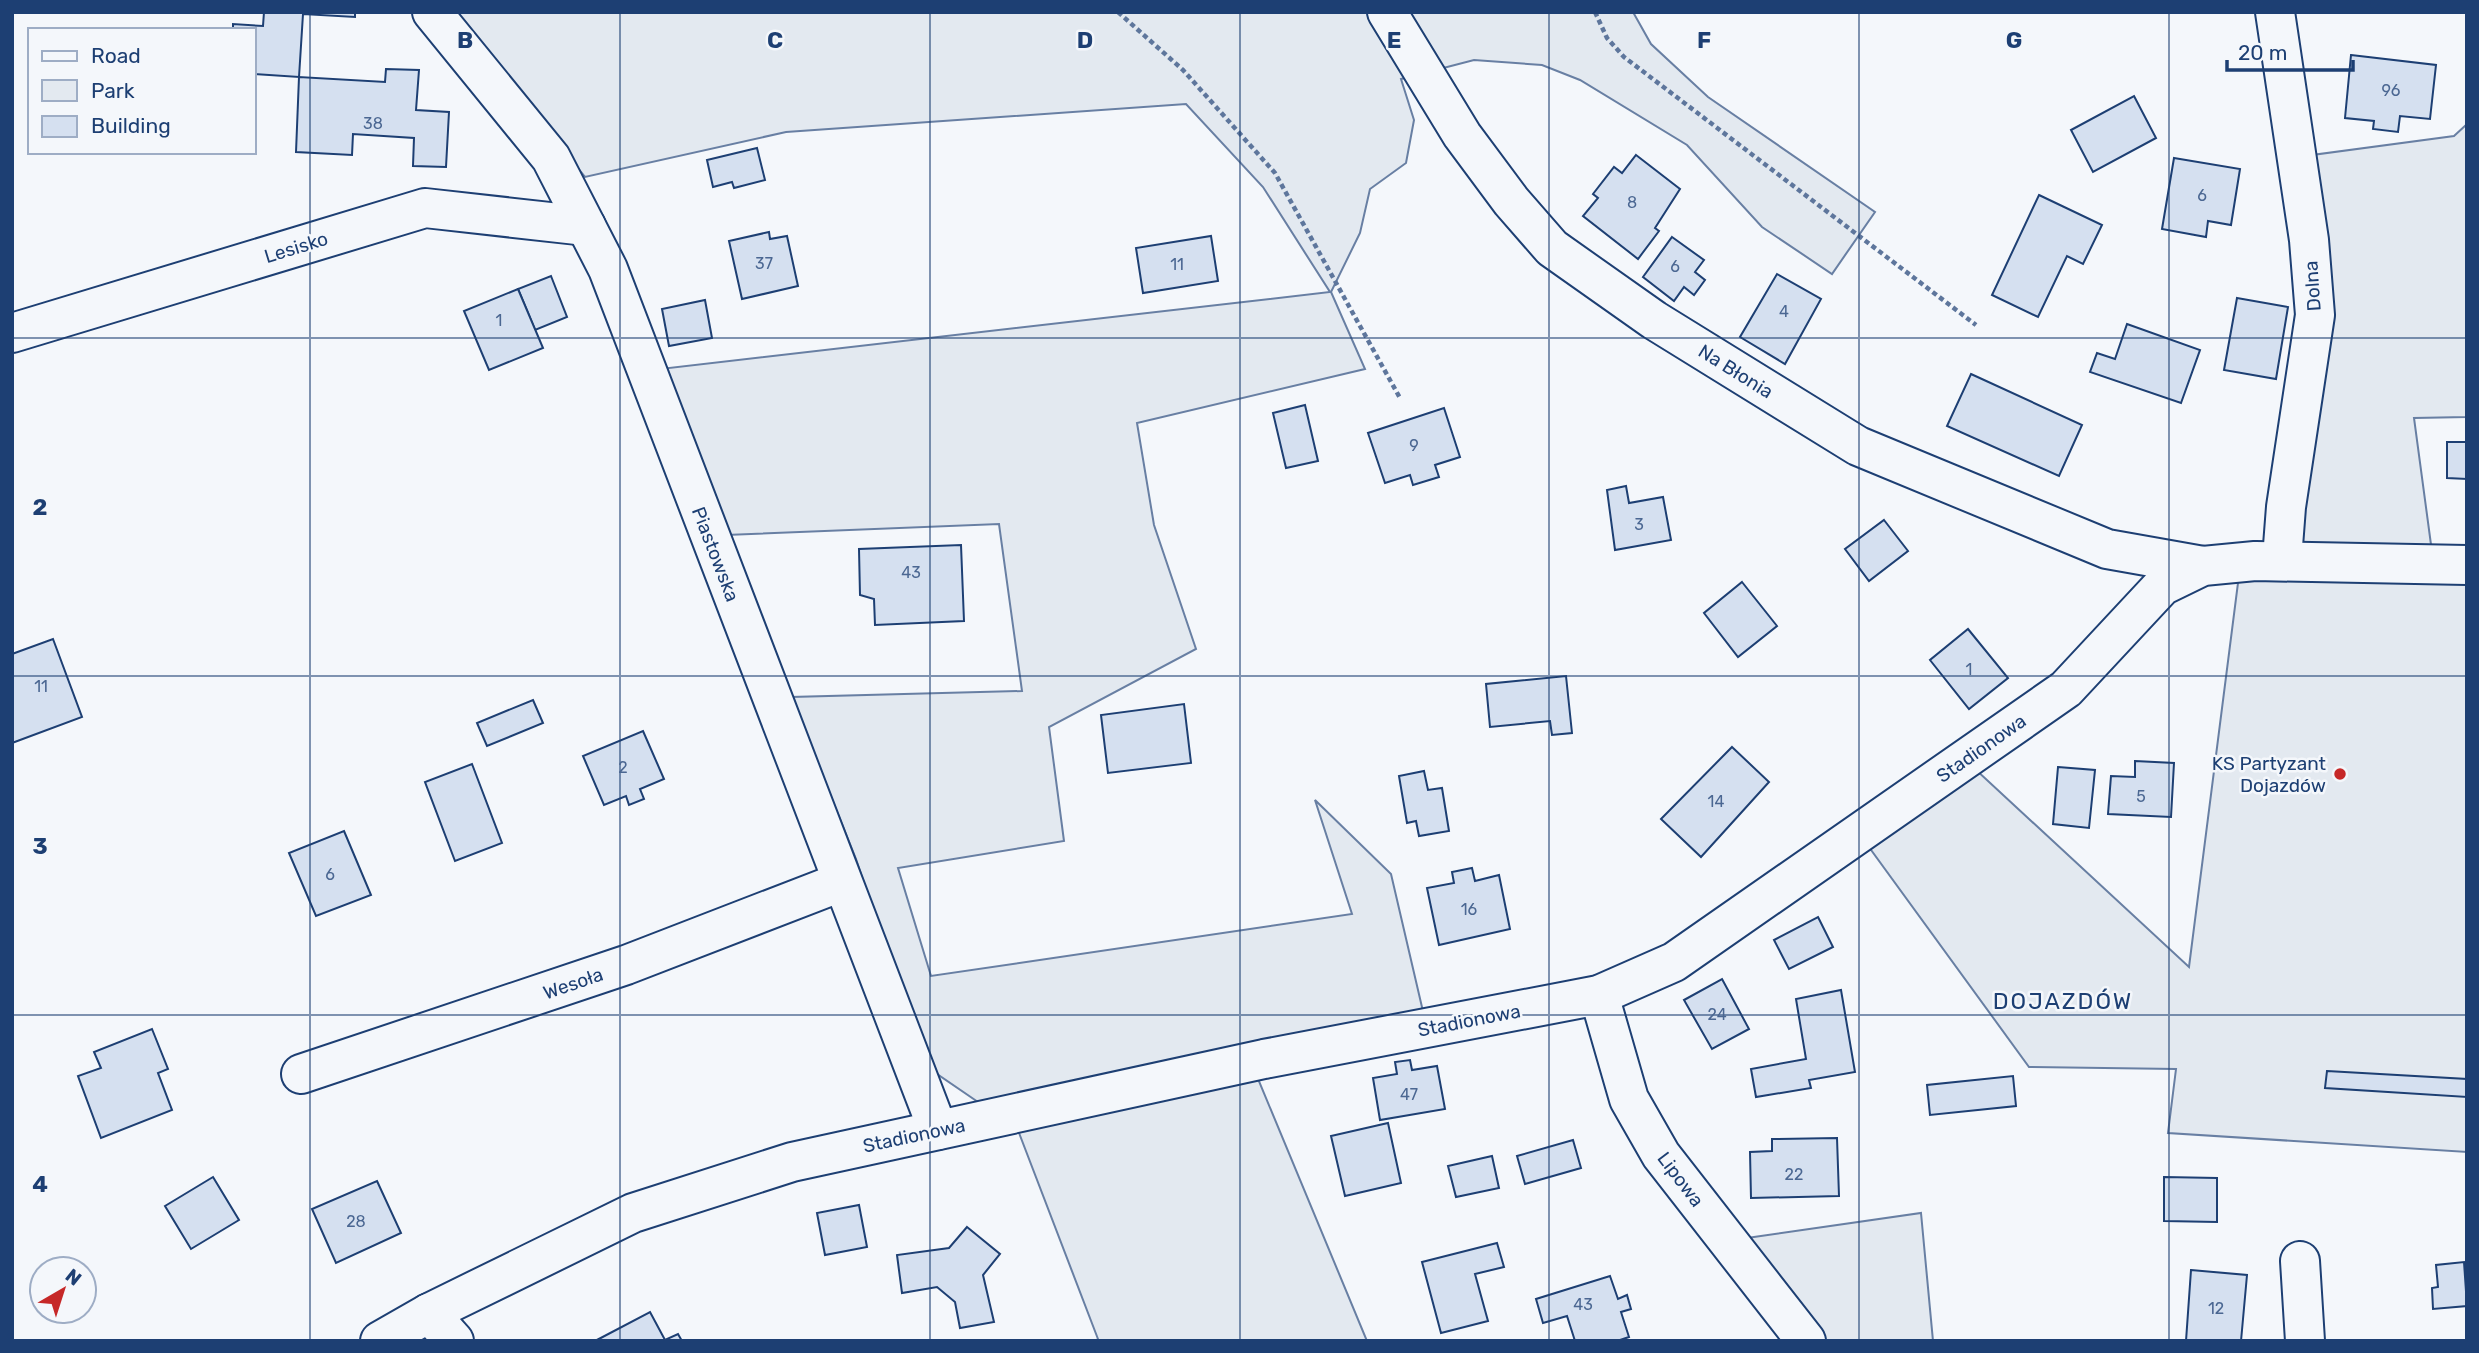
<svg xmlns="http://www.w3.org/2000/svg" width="2479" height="1353" font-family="Rubik,sans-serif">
	<rect width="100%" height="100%" fill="#f4f7fb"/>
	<g fill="#e3e9f0" stroke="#687fa3" stroke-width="2">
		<polygon points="450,12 1633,12 1651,44 1708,97 1875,212 1832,274 1762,227 1687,145 1580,80 1542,65 1474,60 1401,79 1414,120 1406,163 1370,189 1360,233 1331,292 1365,369 1137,423 1154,525 1196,649 1049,727 1064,841 898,868 931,976 1352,914 1315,800 1391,874 1425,1020 978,1102 924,1065 856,859 791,697 1022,691 999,524 726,535 660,369 1330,292 1263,187 1186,104 786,132 585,177"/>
		<polygon points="2467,124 2467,417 2414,418 2432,552 2293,546 2305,156 2454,136"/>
		<polygon points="2239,575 2467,580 2467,1152 2168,1133 2176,1069 2029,1067 1866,843 1974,768 2189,967"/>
		<polygon points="1251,1062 1367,1341 1095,1341 1098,1339 1016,1125"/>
		<polygon points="1921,1213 1933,1341 1819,1341 1740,1239"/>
	</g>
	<g fill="#d5e0f0" stroke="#1d3f73" stroke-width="2">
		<polygon points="264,12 355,12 355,17 303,14 299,77 254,74 254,30 233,30 233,24 263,26"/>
		<polygon points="2351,55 2436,65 2430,119 2400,116 2398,132 2373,129 2374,121 2345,118"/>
		<polygon points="386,69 419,70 416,110 449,112 446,167 413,166 414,138 353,134 352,155 296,152 299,77 385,82"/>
		<polygon points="2134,96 2156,138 2093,172 2071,130"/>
		<polygon points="757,148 765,180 734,188 732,182 713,187 707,160"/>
		<polygon points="1636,155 1680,189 1655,228 1659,231 1638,259 1583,216 1598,198 1593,194 1614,167 1622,173"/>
		<polygon points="2174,158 2240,169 2231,225 2208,221 2206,237 2162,229"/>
		<polygon points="2039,195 2102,225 2083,264 2067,256 2038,317 1992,295"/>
		<polygon points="769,232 770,239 787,236 798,286 742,299 729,241"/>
		<polygon points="1211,236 1218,281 1143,293 1136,248"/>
		<polygon points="1672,237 1704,260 1695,272 1705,280 1694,295 1684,287 1674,301 1643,277"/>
		<polygon points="1777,274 1821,299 1785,364 1740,337"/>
		<polygon points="551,276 567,317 535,330 518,289"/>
		<polygon points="518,289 543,348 489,370 464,311"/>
		<polygon points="2237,298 2288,307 2276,379 2224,370"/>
		<polygon points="705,300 712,338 669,346 662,309"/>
		<polygon points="2127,324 2200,350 2181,403 2090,372 2097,353 2115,359"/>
		<polygon points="1971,374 2082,425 2059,476 1947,426"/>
		<polygon points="1305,405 1318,461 1286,468 1273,413"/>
		<polygon points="1444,408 1460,457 1435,465 1439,477 1413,485 1410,475 1385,483 1368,433"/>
		<polygon points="2447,442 2467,442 2467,479 2447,478"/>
		<polygon points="1626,486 1629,503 1663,497 1671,540 1615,550 1607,490"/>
		<polygon points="1884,520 1908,551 1869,581 1845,549"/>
		<polygon points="961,545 964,621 875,625 874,599 860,595 859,549"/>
		<polygon points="1742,582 1777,626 1738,657 1704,613"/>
		<polygon points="1968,629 2008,678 1969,709 1930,660"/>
		<polygon points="53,639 82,717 12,743 12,654"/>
		<polygon points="1566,676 1572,733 1552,735 1550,721 1490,727 1486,684"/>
		<polygon points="533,700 543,723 487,746 477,723"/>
		<polygon points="1184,704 1191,763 1108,773 1101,715"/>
		<polygon points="643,731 664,779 640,789 644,799 629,805 626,796 604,805 583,756"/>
		<polygon points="1732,747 1769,782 1701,857 1661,819"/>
		<polygon points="2135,761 2174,763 2171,817 2108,814 2111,776 2135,777"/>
		<polygon points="472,764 502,843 455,861 425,782"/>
		<polygon points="2058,767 2095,770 2089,828 2053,824"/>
		<polygon points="1424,771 1428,790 1442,788 1449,831 1419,836 1416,821 1407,823 1399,776"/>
		<polygon points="344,831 371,895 316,916 289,853"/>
		<polygon points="1472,868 1475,881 1499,875 1510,929 1439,945 1427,888 1454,883 1452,872"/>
		<polygon points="1818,917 1833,947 1789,969 1774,940"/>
		<polygon points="1722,979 1749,1029 1712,1049 1684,1000"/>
		<polygon points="1841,990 1855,1072 1809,1080 1811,1088 1756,1097 1751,1069 1806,1059 1796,999"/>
		<polygon points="152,1029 168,1069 158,1073 172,1110 101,1138 78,1076 101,1068 94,1052"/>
		<polygon points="1410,1060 1412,1070 1437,1066 1445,1109 1380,1120 1373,1078 1397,1074 1395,1062"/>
		<polygon points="2327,1071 2467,1079 2467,1097 2325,1088"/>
		<polygon points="2013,1076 2016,1106 1930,1115 1927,1085"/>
		<polygon points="1388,1123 1401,1183 1345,1196 1331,1136"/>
		<polygon points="1837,1138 1839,1196 1751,1198 1750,1152 1772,1151 1772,1139"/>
		<polygon points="1573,1140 1581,1168 1525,1184 1517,1156"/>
		<polygon points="1492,1156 1499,1188 1456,1197 1448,1166"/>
		<polygon points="213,1177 239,1220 191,1249 165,1206"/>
		<polygon points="2164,1177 2217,1178 2217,1222 2164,1221"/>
		<polygon points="377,1181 401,1233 336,1263 312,1209"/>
		<polygon points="859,1205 867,1247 825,1255 817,1213"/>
		<polygon points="967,1227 1000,1254 983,1275 994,1322 960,1328 955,1302 937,1287 902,1293 897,1255 949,1248"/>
		<polygon points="1497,1243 1504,1267 1475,1274 1488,1321 1441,1333 1422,1262"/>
		<polygon points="2464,1262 2467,1306 2433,1309 2432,1288 2438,1287 2436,1265"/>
		<polygon points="2191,1270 2247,1275 2241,1341 2186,1341"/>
		<polygon points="1610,1276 1618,1299 1627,1295 1631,1309 1621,1312 1629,1337 1617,1341 1575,1341 1567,1316 1543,1323 1536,1299"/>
		<polygon points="650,1312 665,1340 678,1334 682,1341 595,1341"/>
	</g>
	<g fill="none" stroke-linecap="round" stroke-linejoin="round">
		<defs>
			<g id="minor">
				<polyline points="432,12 551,158 608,269 938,1130"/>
				<polyline points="1387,12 1462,135 1511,201 1552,248 1654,320 1858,446 2107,549 2203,566"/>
				<polyline points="2275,12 2309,240 2315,315 2286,507 2282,559"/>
				<polyline points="12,333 425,208 586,226"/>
				<polyline points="1599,995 1629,1099 1661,1155 1806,1341"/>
				<polyline points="301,1074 626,965 841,882"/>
				<polyline points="2300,1261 2305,1341"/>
				<polyline points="429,1313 454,1341"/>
				<polyline points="380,1341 429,1313 633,1213 792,1162 1264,1059 1599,995 1674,962 2066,689 2162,586 2203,566 2255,561 2467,565"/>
			</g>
		</defs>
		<use href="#minor" stroke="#1d3f73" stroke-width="42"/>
		<g stroke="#5e769c" stroke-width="4.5" stroke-dasharray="5 3.5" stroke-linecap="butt">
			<polyline points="1118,12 1183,70 1275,173 1400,398"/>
			<polyline points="1595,12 1607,38 1624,57 1976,325"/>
		</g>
		<use href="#minor" stroke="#f4f7fb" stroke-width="38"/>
	</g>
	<path fill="none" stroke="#1d3f73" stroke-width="2" stroke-opacity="0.55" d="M310,12V1341M620,12V1341M930,12V1341M1240,12V1341M1549,12V1341M1859,12V1341M2169,12V1341M12,338H2467M12,676H2467M12,1015H2467"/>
	<circle fill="#c62828" stroke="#f4f7fb" stroke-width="2.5" cx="2340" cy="774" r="7"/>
	<g text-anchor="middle" stroke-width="5" stroke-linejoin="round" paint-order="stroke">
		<g font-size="16" fill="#4b6792">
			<text x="2391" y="96">96</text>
			<text x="373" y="129">38</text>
			<text x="2202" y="201">6</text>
			<text x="1632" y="208">8</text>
			<text x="764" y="269">37</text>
			<text x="1177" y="270">11</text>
			<text x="1675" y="272">6</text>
			<text x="1784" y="317">4</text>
			<text x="499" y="326">1</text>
			<text x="1414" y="451">9</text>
			<text x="1639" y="530">3</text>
			<text x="911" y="578">43</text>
			<text x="1969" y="675">1</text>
			<text x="41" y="692">11</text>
			<text x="623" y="773">2</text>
			<text x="2141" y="802">5</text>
			<text x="1716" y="807">14</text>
			<text x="330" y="880">6</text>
			<text x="1469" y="915">16</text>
			<text x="1717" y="1020">24</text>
			<text x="1409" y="1100">47</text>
			<text x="1794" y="1180">22</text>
			<text x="356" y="1227">28</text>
			<text x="1583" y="1310">43</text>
			<text x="2216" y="1314">12</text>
		</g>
		<g font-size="19" fill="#1d3f73" stroke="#f4f7fb">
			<text transform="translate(296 247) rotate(-17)" y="7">Lesisko</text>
			<text transform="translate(2312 286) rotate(-94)" y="7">Dolna</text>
			<text transform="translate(1736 371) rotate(32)" y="7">Na Błonia</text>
			<text transform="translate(716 554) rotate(69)" y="7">Piastowska</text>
			<text transform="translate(1981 748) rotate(-35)" y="7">Stadionowa</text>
			<text transform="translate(573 983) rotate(-19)" y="7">Wesoła</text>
			<text transform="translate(1469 1020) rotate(-11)" y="7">Stadionowa</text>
			<text transform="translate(914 1135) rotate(-12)" y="7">Stadionowa</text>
			<text transform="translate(1681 1179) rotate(53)" y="7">Lipowa</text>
		</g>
		<g font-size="19" fill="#1d3f73" stroke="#f4f7fb" text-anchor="end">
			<text x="2326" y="770">KS Partyzant<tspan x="2326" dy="22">Dojazdów</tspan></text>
		</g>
		<g font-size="23" letter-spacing="2" fill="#1d3f73" stroke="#f4f7fb">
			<text x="2063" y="1009">DOJAZDÓW</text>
		</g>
	</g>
	<g font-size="23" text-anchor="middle" font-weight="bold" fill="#1d3f73" stroke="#f4f7fb" stroke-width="5" stroke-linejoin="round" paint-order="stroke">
		<text x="465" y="48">B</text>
		<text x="775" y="48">C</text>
		<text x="1085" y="48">D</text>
		<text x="1394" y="48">E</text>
		<text x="1704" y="48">F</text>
		<text x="2014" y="48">G</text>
		<text x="40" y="515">2</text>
		<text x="40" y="854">3</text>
		<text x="40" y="1192">4</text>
	</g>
	<rect width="2479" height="1353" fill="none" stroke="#1d3f73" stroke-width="28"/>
	<rect x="28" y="28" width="228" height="126" fill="#f4f7fb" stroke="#9eadc5" stroke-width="2"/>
	<rect x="42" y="51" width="35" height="10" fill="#f4f7fb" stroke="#9eadc5" stroke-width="2"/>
	<text x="91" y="63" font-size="21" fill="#1d3f73">Road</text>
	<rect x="42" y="80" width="35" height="21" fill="#e3e9f0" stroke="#9eadc5" stroke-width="2"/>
	<text x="91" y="98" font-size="21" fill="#1d3f73">Park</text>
	<rect x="42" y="116" width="35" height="21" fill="#d5e0f0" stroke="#9eadc5" stroke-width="2"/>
	<text x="91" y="133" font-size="21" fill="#1d3f73">Building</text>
	<g transform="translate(63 1290) rotate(39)"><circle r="33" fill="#f4f7fb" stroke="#9eadc5" stroke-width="2"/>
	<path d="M0-5L12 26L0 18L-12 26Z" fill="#c62828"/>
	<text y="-10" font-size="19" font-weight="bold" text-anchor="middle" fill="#1d3f73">N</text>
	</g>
	<path d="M2227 60v10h126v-10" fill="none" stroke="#1d3f73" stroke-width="3.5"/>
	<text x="2238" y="60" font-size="21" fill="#1d3f73" stroke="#f4f7fb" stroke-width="5" paint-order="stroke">20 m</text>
</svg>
